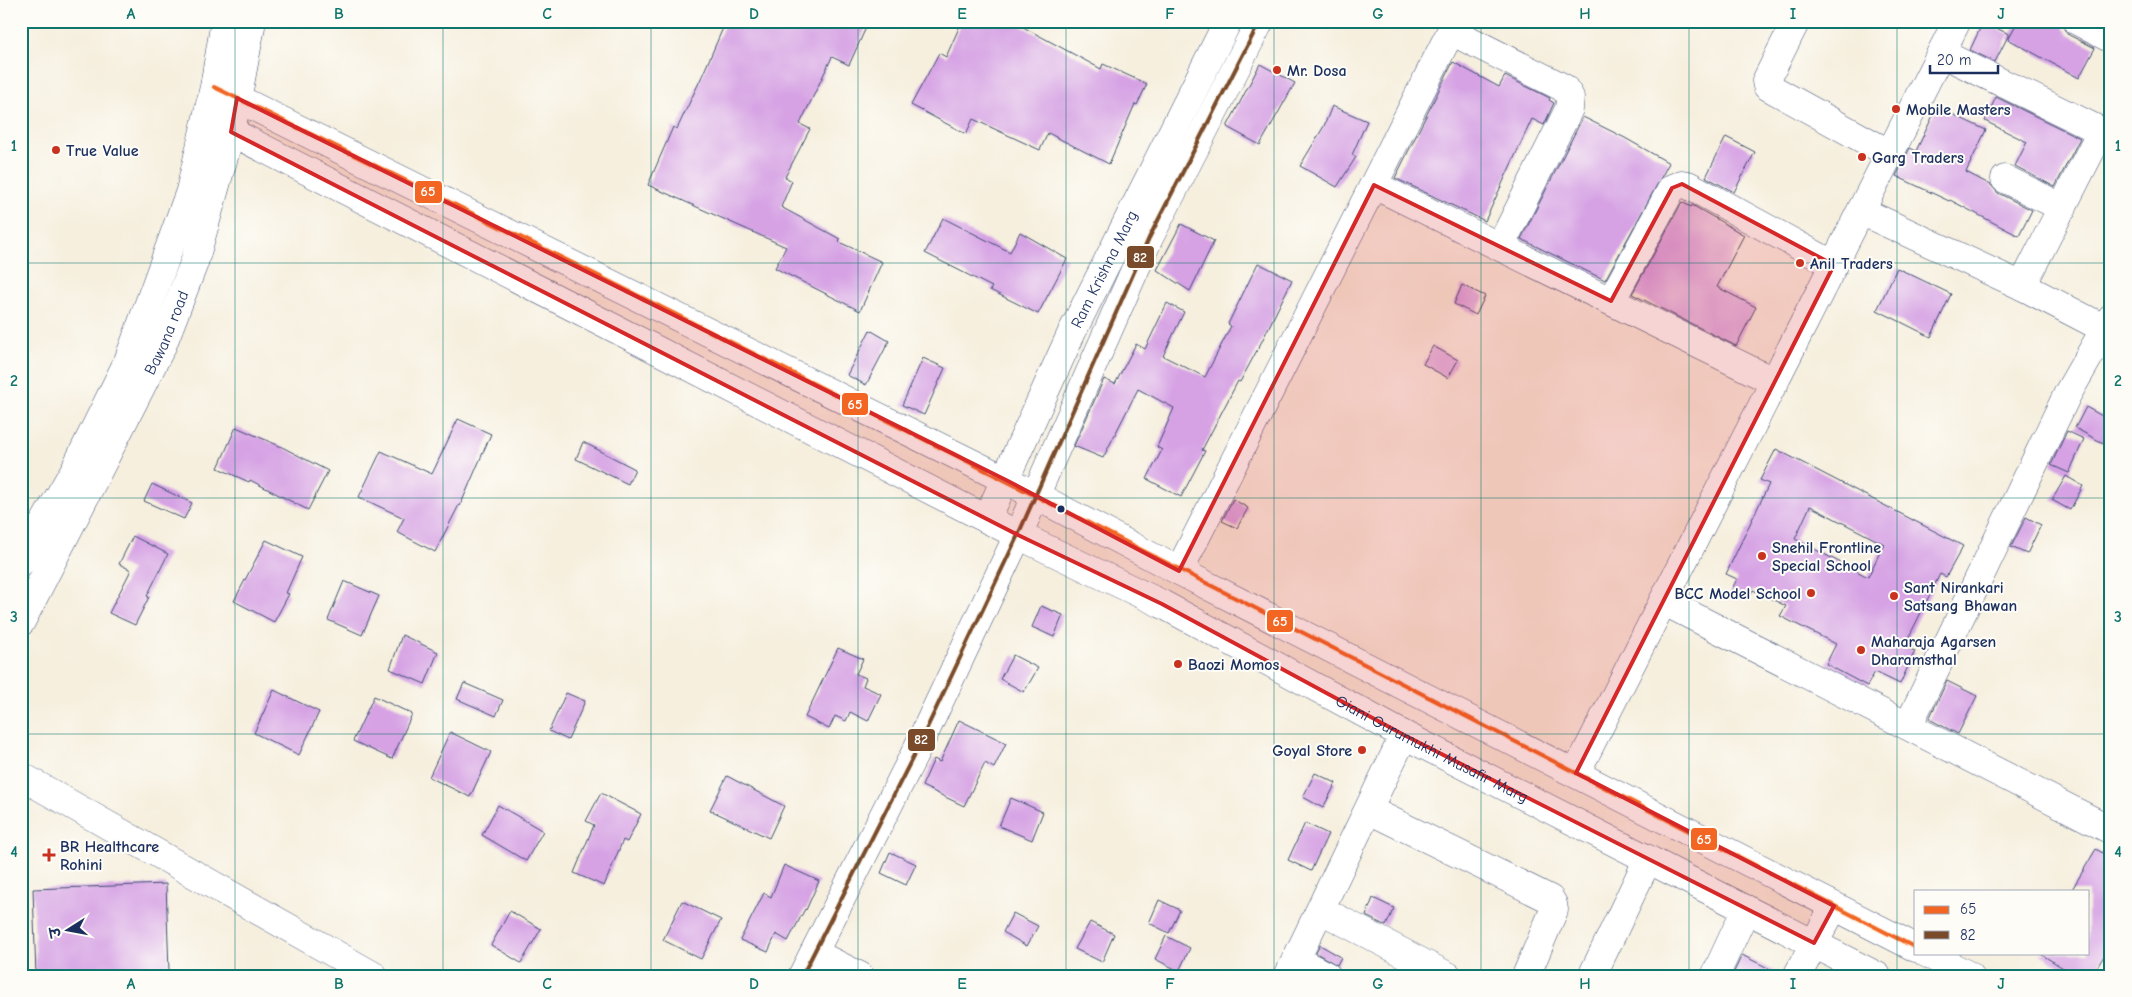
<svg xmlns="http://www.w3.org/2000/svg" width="2132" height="997" font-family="'Comic Neue','Playpen Sans Deva',sans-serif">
	<rect width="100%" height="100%" fill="#fdfcf7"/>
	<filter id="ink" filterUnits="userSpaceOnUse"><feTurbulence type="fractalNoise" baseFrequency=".02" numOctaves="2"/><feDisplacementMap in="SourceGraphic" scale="10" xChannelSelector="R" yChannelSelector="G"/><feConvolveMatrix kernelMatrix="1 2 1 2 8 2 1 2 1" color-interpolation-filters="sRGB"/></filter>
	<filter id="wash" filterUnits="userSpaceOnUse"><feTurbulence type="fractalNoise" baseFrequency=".0096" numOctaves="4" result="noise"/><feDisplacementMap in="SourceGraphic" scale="20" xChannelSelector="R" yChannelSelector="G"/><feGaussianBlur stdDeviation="1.12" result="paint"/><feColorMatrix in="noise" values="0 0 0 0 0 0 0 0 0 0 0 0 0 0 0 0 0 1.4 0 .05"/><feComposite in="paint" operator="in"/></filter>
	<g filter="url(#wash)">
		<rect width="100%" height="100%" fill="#f6efde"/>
		<g id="blocks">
			<g fill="#d6a2e4" fill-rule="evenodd">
				<polygon points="726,21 869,21 849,65 832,57 800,124 810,129 785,177 792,181 781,207 840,239 839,242 882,262 860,311 775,268 786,247 648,185 673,127 677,129 703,74"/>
				<polygon points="962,21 1012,21 1101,69 1103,64 1147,84 1137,105 1135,104 1109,164 1048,133 1040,150 973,119 966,134 911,105 939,53 946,57"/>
				<polygon points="2018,21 2061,21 2064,29 2069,35 2095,48 2079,78 2008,39"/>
				<polygon points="1983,22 2009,34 1995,62 1970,50"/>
				<polygon points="1453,62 1499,87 1505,76 1550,98 1549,100 1554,103 1544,125 1532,119 1485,221 1395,178"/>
				<polygon points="1260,64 1295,83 1260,145 1227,127"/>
				<polygon points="1996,97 2080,138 2055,187 2015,166 2027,142 1985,121"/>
				<polygon points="1332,106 1367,121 1352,155 1356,157 1337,187 1300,166 1324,126"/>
				<polygon points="1937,107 1986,130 1966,172 1991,185 1998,193 2032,210 2019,236 1950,200 1949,201 1896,176 1910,148 1916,151"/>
				<polygon points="1583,117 1625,138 1669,163 1605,280 1521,239"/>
				<polygon points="1726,137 1755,152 1734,192 1706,177"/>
				<polygon points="1682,202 1691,207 1692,205 1744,235 1717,287 1756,307 1736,346 1632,294"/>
				<polygon points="943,218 1010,252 1020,232 1067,259 1038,314 990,290 992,287 925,253"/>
				<polygon points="1181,224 1214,241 1190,291 1157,270"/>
				<polygon points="1258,263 1292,280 1262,341 1240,382 1238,381 1202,450 1205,451 1181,497 1147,479 1162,450 1157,447 1174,408 1138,389 1103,458 1074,446 1104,379 1115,384 1136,344 1145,349 1167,303 1184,312 1163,356 1205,377 1231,326 1228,324"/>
				<polygon points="1897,268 1951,294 1931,337 1877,310"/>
				<polygon points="1462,285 1485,296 1476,315 1454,304"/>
				<polygon points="870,330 889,341 866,385 847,375"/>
				<polygon points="1433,346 1458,360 1448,378 1423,364"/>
				<polygon points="923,358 945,368 924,415 902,405"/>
				<polygon points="2086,407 2111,421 2111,427 2103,443 2075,428"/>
				<polygon points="458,419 491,434 460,506 459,505 435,552 397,532 404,518 359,497 381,451 432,474"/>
				<polygon points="236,427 282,447 328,471 308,510 250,480 249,482 218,468"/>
				<polygon points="2067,431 2084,439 2069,473 2051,465"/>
				<polygon points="583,442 635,469 628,484 576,459"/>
				<path d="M1776,449L1963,546L1946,577L1940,574L1904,647L1915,651L1900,684L1875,672L1867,686L1826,664L1836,644L1780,616L1786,606L1753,590L1748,599L1731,591L1737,579L1726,574L1769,484L1760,480ZM1810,506L1884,544L1868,577L1795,539Z"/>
				<polygon points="2066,476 2083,486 2070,510 2052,500"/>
				<polygon points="152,484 192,503 184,519 144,501"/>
				<polygon points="1233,499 1248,508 1237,528 1222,521"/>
				<polygon points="2026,517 2041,525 2027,554 2011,547"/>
				<polygon points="133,536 168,554 147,596 149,597 135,625 109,613 131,570 119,564"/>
				<polygon points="266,540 302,557 286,593 289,594 274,622 234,601"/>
				<polygon points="344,581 379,596 362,635 328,620"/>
				<polygon points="1041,606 1063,615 1054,637 1032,627"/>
				<polygon points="402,635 438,652 425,684 390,669"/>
				<polygon points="838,648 863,659 856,674 866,678 863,686 881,694 868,721 850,712 846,721 835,716 829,729 805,717"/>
				<polygon points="1013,655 1038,668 1024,692 1000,679"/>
				<polygon points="1947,681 1977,696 1958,734 1929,719"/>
				<polygon points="464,683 503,700 496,716 457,699"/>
				<polygon points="274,690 319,712 299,755 254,733"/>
				<polygon points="566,693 585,701 568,740 549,731"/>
				<polygon points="374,696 412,714 392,759 353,741"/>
				<polygon points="959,720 1006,743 994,768 985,763 964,806 922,786 934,759 940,762"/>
				<polygon points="450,732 491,752 470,797 429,777"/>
				<polygon points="1315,773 1336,783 1323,808 1303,797"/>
				<polygon points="727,776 784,806 769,838 710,810"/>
				<polygon points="601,793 641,814 627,842 623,840 604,886 574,873 594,825 586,821"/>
				<polygon points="1011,798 1043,812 1032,840 999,826"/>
				<polygon points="498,805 543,831 526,861 482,835"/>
				<polygon points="1305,823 1328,834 1311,871 1288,860"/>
				<polygon points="2096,849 2111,858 2111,944 2092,976 2076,976 2039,953 2088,953 2088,891 2071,891"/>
				<polygon points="890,852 916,864 906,885 881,873"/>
				<polygon points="784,865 819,881 806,910 805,909 788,941 776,934 768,952 740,940 764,893 771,897"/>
				<polygon points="166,884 169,972 36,976 33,889"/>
				<polygon points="1373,898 1394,908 1386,926 1366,916"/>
				<polygon points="1159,900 1180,910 1169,933 1149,923"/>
				<polygon points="682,901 721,920 701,959 663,940"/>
				<polygon points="510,911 541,929 521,963 491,945"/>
				<polygon points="1013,913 1038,926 1027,946 1003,932"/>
				<polygon points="1090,922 1114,934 1102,962 1075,949"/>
				<polygon points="1166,936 1190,948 1179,971 1155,959"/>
				<polygon points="1320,945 1341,957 1337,965 1316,953"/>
				<polygon points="1742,955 1782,975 1782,976 1732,976"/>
			</g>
		</g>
	</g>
	<g filter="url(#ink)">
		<use href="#blocks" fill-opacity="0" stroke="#3c4c71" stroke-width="1"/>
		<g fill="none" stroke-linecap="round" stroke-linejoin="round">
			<defs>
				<g id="minor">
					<polyline points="1796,21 1766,81 1767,86 1890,154"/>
					<polyline points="2077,21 2111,39"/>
					<polyline points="1451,31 1564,88 1570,97 1569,109 1500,247"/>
					<polyline points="1941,53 2101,131 2022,286"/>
					<polyline points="218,89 1006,480 1179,571 1916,948"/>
					<path id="s1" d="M210,121L1018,535L1162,604L1404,735L1877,976"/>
					<polyline points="2005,179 2063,208"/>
					<polyline points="1374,185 1775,382"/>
					<polyline points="1861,211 2022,286 2111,332"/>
					<polyline points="1611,301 1672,188 1682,184 1688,185 1834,265"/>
					<path id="s2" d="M987,519L1072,332L1228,21"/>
					<polyline points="1179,571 1456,21"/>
					<polyline points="1663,601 2111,830"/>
					<polyline points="1908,726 2068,393 2111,318"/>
					<polyline points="1576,773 1957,21"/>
					<polyline points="21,776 374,976"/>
					<polyline points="1369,810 1550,899 1553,904 1554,910 1526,976"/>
					<polyline points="1321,910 1448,976"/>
					<polyline points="814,953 860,976"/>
					<polyline points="1926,953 1970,976"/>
					<polyline points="1296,960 1327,976"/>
					<polyline points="802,976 917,749 1018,535 1149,238 1260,21"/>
					<polyline points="1288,976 1404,735"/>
					<polyline points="1592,976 1648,859"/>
					<polyline points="1715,976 1746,909"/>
					<polyline points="1797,976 1834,906"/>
				</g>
				<g id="major">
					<polyline points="21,562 75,469 128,361 190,191 214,87 225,21"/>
					<path id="s3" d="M21,622L162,346L194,263L231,132L252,21"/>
				</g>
			</defs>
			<use href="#minor" stroke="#3c4c71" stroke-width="29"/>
			<use href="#major" stroke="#3c4c71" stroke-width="29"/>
			<use href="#minor" stroke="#fff" stroke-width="28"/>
			<use href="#major" stroke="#fff" stroke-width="28"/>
			<defs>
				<path id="bus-1" d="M214,87C786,364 1351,657 1916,948"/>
				<polyline id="bus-2" points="802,976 917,749 1018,535 1149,238 1260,21"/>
			</defs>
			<use href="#bus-1" stroke="#fdfcf7" stroke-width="8"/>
			<use href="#bus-2" stroke="#fdfcf7" stroke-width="8"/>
			<use href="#bus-1" stroke="#f26522" stroke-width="4"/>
			<use href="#bus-2" stroke="#7a4b2a" stroke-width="4"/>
		</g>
	</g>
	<path fill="#d62828" fill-opacity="0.2" stroke="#d62828" stroke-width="4" stroke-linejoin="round" d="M237,98L1006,480L1179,571L1374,185L1611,301L1672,188L1682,184L1834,265L1576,773L1834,906L1814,943L1404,735L1162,604L1018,535L231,132Z"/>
	<path fill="none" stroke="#0f766e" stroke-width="1" stroke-opacity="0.55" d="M235,21V976M443,21V976M651,21V976M858,21V976M1066,21V976M1274,21V976M1481,21V976M1689,21V976M1897,21V976M21,263H2111M21,498H2111M21,734H2111"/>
	<g fill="#c8321e" stroke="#fdfcf7" stroke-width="2">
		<circle cx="1277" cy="70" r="5"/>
		<circle cx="1896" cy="109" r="5"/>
		<circle cx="56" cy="150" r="5"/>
		<circle cx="1862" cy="157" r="5"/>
		<circle cx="1800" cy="263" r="5"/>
		<circle cx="1762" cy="556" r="5"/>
		<circle cx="1811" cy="593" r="5"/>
		<circle cx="1894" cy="596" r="5"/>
		<circle cx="1861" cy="650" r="5"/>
		<circle cx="1178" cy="664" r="5"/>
		<circle cx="1362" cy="750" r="5"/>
		<path d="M46.5 847.5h5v5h5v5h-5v5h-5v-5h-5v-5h5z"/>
	</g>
	<circle fill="#1b2f5e" stroke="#fdfcf7" stroke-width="2" cx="1061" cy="509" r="4.5"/>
	<g text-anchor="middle" stroke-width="4" stroke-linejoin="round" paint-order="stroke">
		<g font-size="16" font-weight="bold" fill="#1b2f5e" stroke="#fdfcf7" text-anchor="start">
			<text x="1287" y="76">Mr. Dosa</text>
			<text x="1906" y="115">Mobile Masters</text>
			<text x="66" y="156">True Value</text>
			<text x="1872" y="163">Garg Traders</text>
			<text x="1810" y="269">Anil Traders</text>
			<text x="1772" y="553">Snehil Frontline<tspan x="1772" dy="18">Special School</tspan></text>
			<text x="1904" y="593">Sant Nirankari<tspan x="1904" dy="18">Satsang Bhawan</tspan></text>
			<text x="1801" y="599" text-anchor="end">BCC Model School</text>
			<text x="1871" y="647">Maharaja Agarsen<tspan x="1871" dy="18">Dharamsthal</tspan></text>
			<text x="1188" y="670">Baozi Momos</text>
			<text x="1352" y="756" text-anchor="end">Goyal Store</text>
			<text x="60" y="852">BR Healthcare<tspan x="60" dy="18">Rohini</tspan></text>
		</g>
		<g font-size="16" fill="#1b2f5e" stroke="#fdfcf7">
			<text dy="6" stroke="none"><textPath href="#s2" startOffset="276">Ram Krishna Marg</textPath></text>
			<text dy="6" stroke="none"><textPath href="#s3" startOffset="324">Bawana road</textPath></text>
			<text dy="6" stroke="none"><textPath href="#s1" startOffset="1374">Giani Gurumukhi Musafir Marg</textPath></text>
		</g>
	</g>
	<g stroke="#fdfcf7" stroke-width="2">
		<rect x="414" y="180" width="29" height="24" rx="5" fill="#f26522"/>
		<rect x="1126" y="245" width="29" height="24" rx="5" fill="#7a4b2a"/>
		<rect x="841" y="392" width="28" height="24" rx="5" fill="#f26522"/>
		<rect x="1266" y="609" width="28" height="24" rx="5" fill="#f26522"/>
		<rect x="907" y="728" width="29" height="24" rx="5" fill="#7a4b2a"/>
		<rect x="1690" y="827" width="28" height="24" rx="5" fill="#f26522"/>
	</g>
	<g font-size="14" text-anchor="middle" font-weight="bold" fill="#fff">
		<text x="428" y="196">65</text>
		<text x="1140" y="262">82</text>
		<text x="855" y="409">65</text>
		<text x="1280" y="626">65</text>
		<text x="921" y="744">82</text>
		<text x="1704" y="844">65</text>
	</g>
	<rect width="2132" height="997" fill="none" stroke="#fdfcf7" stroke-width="55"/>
	<rect x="1914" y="890" width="175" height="65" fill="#fdfcf7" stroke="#a3aaba"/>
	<rect x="1924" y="906" width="25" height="8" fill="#f26522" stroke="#a3aaba"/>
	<text x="1960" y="914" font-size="15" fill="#1b2f5e">65</text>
	<rect x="1924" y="931" width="25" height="8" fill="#7a4b2a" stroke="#a3aaba"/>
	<text x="1960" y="940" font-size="15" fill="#1b2f5e">82</text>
	<g transform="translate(68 930) rotate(259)" stroke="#fdfcf7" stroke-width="4" paint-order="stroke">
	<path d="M0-4L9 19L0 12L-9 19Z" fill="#1b2f5e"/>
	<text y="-8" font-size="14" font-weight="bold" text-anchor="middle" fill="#1b2f5e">उ</text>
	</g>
	<path d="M1930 65v8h68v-8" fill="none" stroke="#1b2f5e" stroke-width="2.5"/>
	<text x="1937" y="65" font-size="15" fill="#1b2f5e" stroke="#fdfcf7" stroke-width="4" paint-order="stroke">20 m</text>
	<rect x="28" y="28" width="2076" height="942" fill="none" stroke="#0f766e" stroke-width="2"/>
	<g font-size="16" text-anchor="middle" font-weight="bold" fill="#0f766e">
		<text x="131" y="19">A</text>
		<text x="339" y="19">B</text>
		<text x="547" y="19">C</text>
		<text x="754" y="19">D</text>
		<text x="962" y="19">E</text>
		<text x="1170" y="19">F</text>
		<text x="1378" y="19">G</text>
		<text x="1585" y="19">H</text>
		<text x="1793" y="19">I</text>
		<text x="2001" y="19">J</text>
		<text x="14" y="151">1</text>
		<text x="2118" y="151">1</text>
		<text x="14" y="386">2</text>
		<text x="2118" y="386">2</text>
		<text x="14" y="622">3</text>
		<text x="2118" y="622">3</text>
		<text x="14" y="857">4</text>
		<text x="2118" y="857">4</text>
		<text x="131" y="989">A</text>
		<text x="339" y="989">B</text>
		<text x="547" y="989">C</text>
		<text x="754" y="989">D</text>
		<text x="962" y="989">E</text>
		<text x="1170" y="989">F</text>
		<text x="1378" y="989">G</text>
		<text x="1585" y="989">H</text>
		<text x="1793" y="989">I</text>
		<text x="2001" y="989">J</text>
	</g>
</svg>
